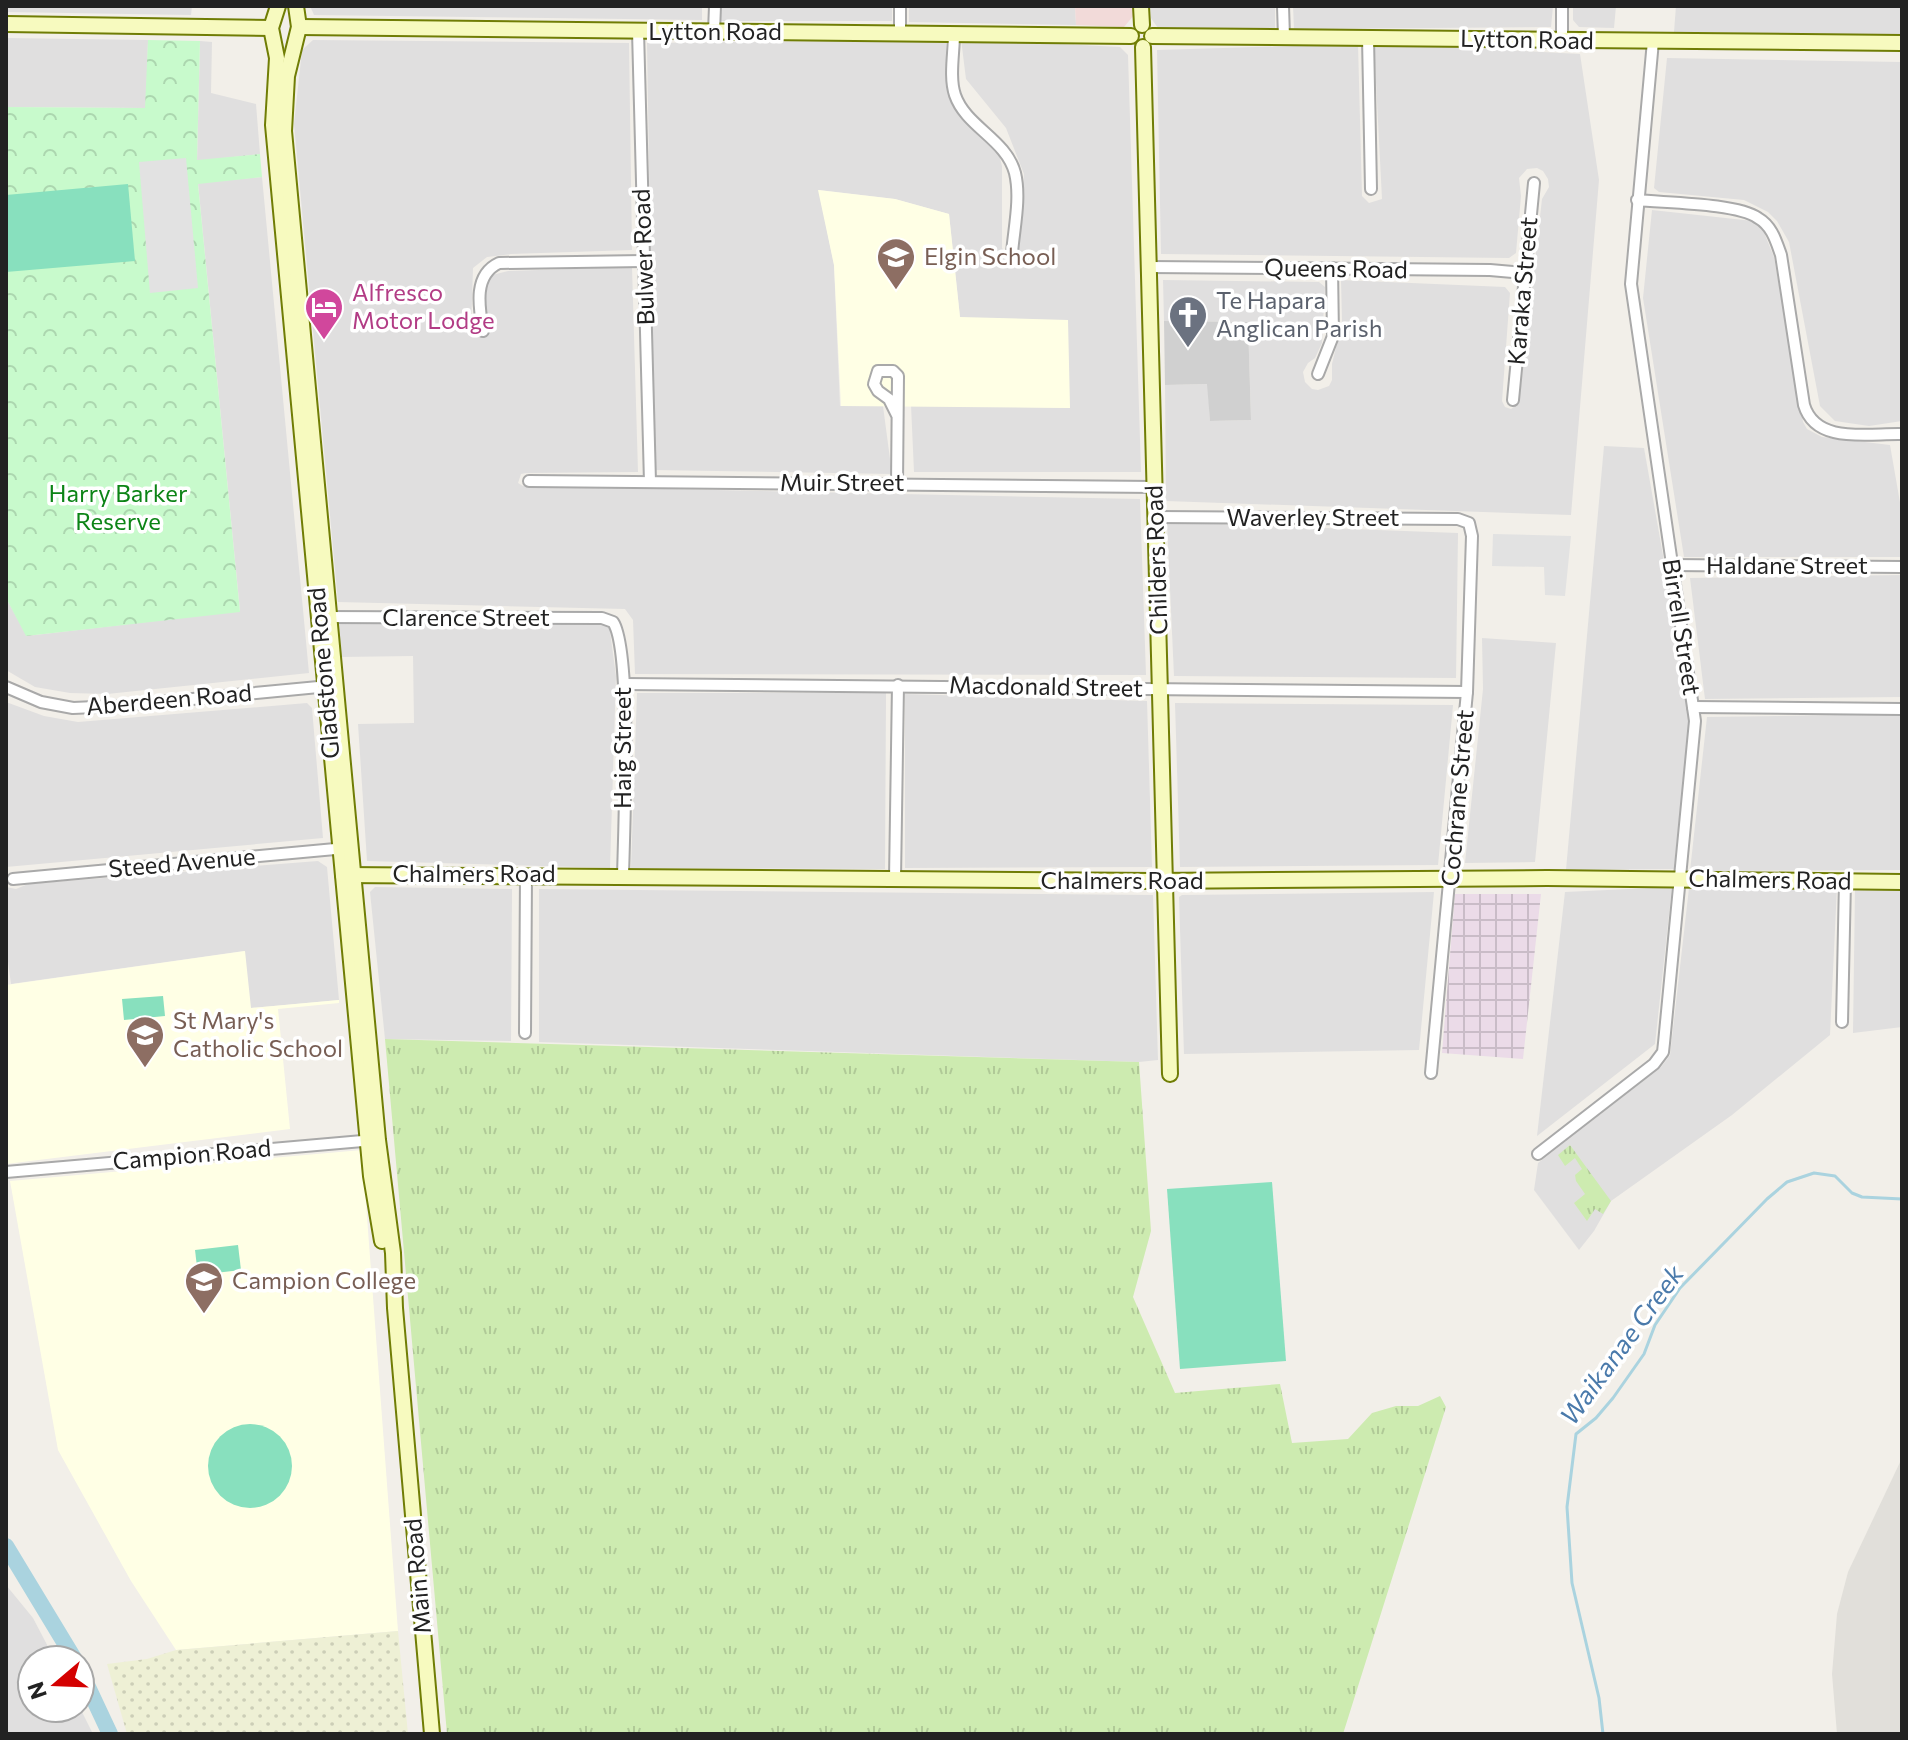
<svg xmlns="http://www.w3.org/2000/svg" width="1908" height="1740" font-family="Commissioner,sans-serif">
	<defs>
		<pattern id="industrial-grid" width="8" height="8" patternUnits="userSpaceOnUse" patternTransform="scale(2)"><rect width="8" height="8" fill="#ebdbe8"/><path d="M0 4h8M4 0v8" fill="none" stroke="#c9bcc7"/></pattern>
		<pattern id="farmland-dots" width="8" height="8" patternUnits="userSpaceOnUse" patternTransform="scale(2)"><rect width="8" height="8" fill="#eef0d5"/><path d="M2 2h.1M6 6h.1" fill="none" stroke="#ccceb7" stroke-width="1.8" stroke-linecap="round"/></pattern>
		<pattern id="grass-tufts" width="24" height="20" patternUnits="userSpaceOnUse" patternTransform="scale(2)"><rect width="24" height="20" fill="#cdebb0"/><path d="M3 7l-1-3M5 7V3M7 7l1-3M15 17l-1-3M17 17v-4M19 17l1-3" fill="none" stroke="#b0c997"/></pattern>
		<pattern id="park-crowns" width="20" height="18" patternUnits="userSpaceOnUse" patternTransform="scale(2)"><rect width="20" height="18" fill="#c8facc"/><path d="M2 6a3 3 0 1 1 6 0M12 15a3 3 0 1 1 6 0" fill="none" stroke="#acd6af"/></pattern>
	</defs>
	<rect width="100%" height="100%" fill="#f2efe9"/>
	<g fill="#e0dfdf">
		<polygon points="6,6 192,6 191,15 6,12"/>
		<polygon points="310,6 702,6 702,20 314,15"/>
		<polygon points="718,6 892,6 892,21 717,21"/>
		<polygon points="909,6 1075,6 1076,25 909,22"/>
		<polygon points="1150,6 1275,6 1275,28 1160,31 1151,18"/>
		<polygon points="1293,6 1553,6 1551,27 1294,29"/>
		<polygon points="1573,6 1616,6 1614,28 1579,27 1573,20"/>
		<polygon points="1676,6 1902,6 1902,35 1674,32"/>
		<polygon points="6,38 148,40 146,108 6,107"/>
		<polygon points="961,39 1120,47 1128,55 1141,472 914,472 911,405 1070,408 960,317 949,214 895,199 819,190 834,265 840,406 883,406 892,474 654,470 647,43 946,40 946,66 953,89 994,139 999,154 1002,166 1002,248 1007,254 1019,246 1024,174 1006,128 966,79"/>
		<polygon points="313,40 629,43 632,250 511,254 487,257 473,268 471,330 477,336 485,330 485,281 492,275 508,271 632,267 638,472 526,473 521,474 518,483 523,486 1140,499 1146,675 635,674 633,620 625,609 338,602 294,124 302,50"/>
		<polygon points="200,41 212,42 211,93 256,104 260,154 197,161"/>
		<polygon points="1374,43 1580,54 1599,180 1571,515 1166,501 1165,385 1208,384 1210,421 1251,420 1248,322 1164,321 1163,280 1319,282 1325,287 1322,343 1315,358 1308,363 1303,372 1305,382 1312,389 1318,390 1329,386 1332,380 1332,364 1342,322 1341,280 1505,287 1510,293 1502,401 1505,407 1511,409 1519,403 1542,199 1549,187 1548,179 1543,171 1537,168 1527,169 1519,178 1521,196 1516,253 1509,258 1161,254 1157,50 1358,44 1362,196 1369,203 1382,199"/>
		<polygon points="1667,58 1902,62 1902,421 1869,426 1835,421 1820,406 1789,242 1777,221 1768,212 1744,200 1659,192 1654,188"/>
		<polygon points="262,177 309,673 107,694 70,693 35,687 6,670 6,598 27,636 240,611 198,183"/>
		<polygon points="1652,210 1753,221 1763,230 1774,257 1803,422 1807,429 1822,437 1890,445 1902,514 1902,557 1684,557 1643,298"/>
		<polygon points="1604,446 1644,448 1690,708 1674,869 1566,870"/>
		<polygon points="1167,522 1458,533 1456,678 1174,676"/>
		<polygon points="1902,575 1902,697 1705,699 1690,578"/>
		<polygon points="339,622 609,624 616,676 610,868 367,861 358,724 414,723 413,656 341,657"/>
		<polygon points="1482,638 1556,643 1535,862 1465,863 1483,689"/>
		<polygon points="637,693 886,693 885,869 631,868"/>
		<polygon points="905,694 1147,701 1152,867 905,868"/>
		<polygon points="6,702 44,716 78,722 307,703 312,708 323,838 6,867"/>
		<polygon points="1175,703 1453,705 1438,865 1180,867"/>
		<polygon points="1902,714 1902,870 1690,871 1707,717"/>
		<polygon points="318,861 327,867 339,1000 250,1008 244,951 11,984 6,947 6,887 16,889 28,884"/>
		<polygon points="375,887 512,889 511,1041 385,1039 370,892"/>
		<polygon points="1672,887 1655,1044 1537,1136 1565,892"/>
		<polygon points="1837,887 1830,1035 1732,1115 1611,1201 1594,1231 1579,1250 1534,1190 1538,1163 1661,1067 1670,1055 1689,888"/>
		<polygon points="539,889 1153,895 1158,1060 1139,1062 539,1042"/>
		<polygon points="1855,890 1902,890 1902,1027 1853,1033"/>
		<polygon points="1434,892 1419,1050 1184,1054 1179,897 1182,895"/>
		<polygon points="6,1585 33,1618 55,1660 32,1660 32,1708 80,1708 93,1734 6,1734"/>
	</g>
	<polygon fill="#f2dad9" points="1075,6 1134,6 1134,15 1124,27 1076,25"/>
	<polygon fill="url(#industrial-grid)" points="1455,894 1541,894 1523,1059 1442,1053"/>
	<g fill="#ffffe5">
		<polygon points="818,190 895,199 949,214 960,317 1068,320 1070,408 841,406 834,265"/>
		<polygon points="245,951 251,1008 339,1000 339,1003 278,1009 290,1129 6,1164 6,985"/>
		<polygon points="362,1150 398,1631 176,1650 131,1581 58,1450 10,1181"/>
	</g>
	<polygon fill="#d0d0d0" points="1164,321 1248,322 1251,420 1210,421 1207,384 1165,385"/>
	<polygon fill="#e1dfda" points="1902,1458 1902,1734 1837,1734 1832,1674 1837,1614 1848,1572"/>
	<polygon fill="url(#farmland-dots)" points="398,1631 408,1734 127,1734 107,1664 147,1659 176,1650"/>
	<g fill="url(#grass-tufts)">
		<polygon points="385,1039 1139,1062 1151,1231 1133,1297 1175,1393 1280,1384 1292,1443 1348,1439 1372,1413 1396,1406 1418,1406 1440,1396 1446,1407 1343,1734 447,1734"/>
		<polygon points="1570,1145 1611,1201 1603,1214 1595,1209 1587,1221 1574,1203 1585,1194 1576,1181 1575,1175 1582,1169 1575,1158 1565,1166 1558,1155"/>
	</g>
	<polygon fill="url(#park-crowns)" points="148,40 200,41 197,160 260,154 262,177 198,184 240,612 26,636 6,598 6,107 145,108"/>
	<g fill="#88e0be">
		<polygon points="128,184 135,261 6,272 6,195"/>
		<polygon points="163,996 165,1016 124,1020 122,999"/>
		<polygon points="1272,1182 1286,1361 1180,1369 1167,1189"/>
		<polygon points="238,1245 241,1270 198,1275 195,1250"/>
		<circle cx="250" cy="1466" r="42"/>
	</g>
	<g fill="#e2e2e2">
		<polygon points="186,158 198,288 150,293 139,162"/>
		<polygon points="1493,534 1571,536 1565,596 1545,595 1544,567 1492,566"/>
	</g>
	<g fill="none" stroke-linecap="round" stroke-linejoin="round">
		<polyline stroke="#aad3df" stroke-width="3" points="1603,1734 1599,1698 1572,1583 1567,1507 1576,1434 1596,1418 1613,1398 1644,1354 1655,1325 1680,1288 1767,1199 1787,1182 1814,1173 1835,1176 1852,1193 1862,1197 1902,1199"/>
		<g stroke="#aad3df" stroke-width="16">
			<polyline points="6,1546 75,1660"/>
			<polyline points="80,1670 110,1734"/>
		</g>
		<defs>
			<g id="street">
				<polyline points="900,6 900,34"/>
				<polyline points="1283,6 1284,37"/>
				<polyline points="1562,6 1562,40"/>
				<polyline points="638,31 650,482"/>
				<polyline points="714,32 715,6"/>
				<path d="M954,34C954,53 949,77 955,95C966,127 1006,139 1015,173C1021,198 1014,228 1012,253"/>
				<polyline points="1368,38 1371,189"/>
				<path d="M1637,200C1665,203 1737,203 1758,218C1772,226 1776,241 1781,255L1804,405C1816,445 1869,433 1902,434"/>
				<polyline points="1149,267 1490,270 1524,273"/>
				<path d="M483,331C479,307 473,275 499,263L644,261"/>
				<polyline points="1318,374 1333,336 1332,268"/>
				<polyline points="1513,400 1534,183"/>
				<polyline points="897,415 889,399 878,391 874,384 878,371 893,371 898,376 897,484"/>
				<polyline points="529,481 1155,487"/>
				<polyline points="1156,517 1458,519 1469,523 1472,536 1467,692 1431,1073"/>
				<polyline points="1672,565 1902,567"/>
				<path d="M324,617L602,618L613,622C632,650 624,832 623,876"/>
				<polyline points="624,684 1467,692"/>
				<polyline points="6,687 41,702 73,708 118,706 329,686"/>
				<polyline points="1693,707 1902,709"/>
				<polyline points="13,879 346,848"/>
				<polyline points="895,879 898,685"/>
				<polyline points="1842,1022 1845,881"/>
				<polyline points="525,1033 526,875"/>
				<polyline points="1538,1154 1654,1064 1663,1052 1664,1043 1695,721 1631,284 1653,41"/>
				<polyline points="6,1172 374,1140"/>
			</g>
			<g id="secondary">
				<polyline points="278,6 271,28 277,58 273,125 371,1176 382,1241"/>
				<polyline points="296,6 299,27 287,76 284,131 378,1140 393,1253 395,1308 432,1734"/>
				<polyline points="1141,6 1142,25"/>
				<polyline points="6,24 271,28"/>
				<polyline points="299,27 1131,36"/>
				<polyline points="1152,36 1902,43"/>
				<polyline points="1143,47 1170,1074"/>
				<polyline points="343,875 1155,881 1547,878 1902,882"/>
			</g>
		</defs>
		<use href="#street" stroke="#a9a9a9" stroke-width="14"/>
		<use href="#secondary" stroke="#707d05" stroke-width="18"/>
		<use href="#street" stroke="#fff" stroke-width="10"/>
		<use href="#secondary" stroke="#f7fabf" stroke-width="14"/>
	</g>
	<defs>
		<symbol id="school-pin" viewBox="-11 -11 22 30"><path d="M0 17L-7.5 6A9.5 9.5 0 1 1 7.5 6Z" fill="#8d6e63" stroke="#fff"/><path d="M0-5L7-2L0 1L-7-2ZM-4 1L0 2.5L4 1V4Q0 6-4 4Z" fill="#fff"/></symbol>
		<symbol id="hotel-pin" viewBox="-11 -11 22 30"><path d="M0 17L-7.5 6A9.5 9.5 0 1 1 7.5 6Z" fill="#d1479c" stroke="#fff"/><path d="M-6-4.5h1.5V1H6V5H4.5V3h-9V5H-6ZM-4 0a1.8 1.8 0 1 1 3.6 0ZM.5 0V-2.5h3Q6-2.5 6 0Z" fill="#fff"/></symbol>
		<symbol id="church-pin" viewBox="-11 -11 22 30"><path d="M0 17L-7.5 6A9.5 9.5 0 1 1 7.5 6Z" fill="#6b7280" stroke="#fff"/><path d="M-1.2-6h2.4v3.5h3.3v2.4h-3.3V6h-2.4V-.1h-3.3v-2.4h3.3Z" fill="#fff"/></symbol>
	</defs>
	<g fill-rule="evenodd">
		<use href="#school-pin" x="874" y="235" width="44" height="60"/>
		<use href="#hotel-pin" x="302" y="285" width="44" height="60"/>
		<use href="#church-pin" x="1166" y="293" width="44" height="60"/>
		<use href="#school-pin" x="123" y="1013" width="44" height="60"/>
		<use href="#school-pin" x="182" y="1259" width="44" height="60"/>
	</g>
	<g text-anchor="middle" stroke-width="7" stroke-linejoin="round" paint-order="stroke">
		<g font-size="24" fill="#222" stroke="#fff">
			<text x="715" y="40">Lytton Road</text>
			<text transform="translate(1527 40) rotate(1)" y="8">Lytton Road</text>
			<text transform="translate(644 257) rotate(-92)" y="8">Bulwer Road</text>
			<text transform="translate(1336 269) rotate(1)" y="8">Queens Road</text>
			<text transform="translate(1523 291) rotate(-85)" y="8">Karaka Street</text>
			<text x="842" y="491">Muir Street</text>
			<text x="1313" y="526">Waverley Street</text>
			<text transform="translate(1157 560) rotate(-92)" y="8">Childers Road</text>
			<text x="1787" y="574">Haldane Street</text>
			<text x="466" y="626">Clarence Street</text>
			<text transform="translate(1681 627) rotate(81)" y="8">Birrell Street</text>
			<text transform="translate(324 673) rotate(-95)" y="8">Gladstone Road</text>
			<text transform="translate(1046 687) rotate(1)" y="8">Macdonald Street</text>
			<text transform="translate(169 700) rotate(-5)" y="8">Aberdeen Road</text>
			<text transform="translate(623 748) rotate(-90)" y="8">Haig Street</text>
			<text transform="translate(1458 798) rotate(-85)" y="8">Cochrane Street</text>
			<text transform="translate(182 863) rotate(-5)" y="8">Steed Avenue</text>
			<text x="474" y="882">Chalmers Road</text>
			<text transform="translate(1770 880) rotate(1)" y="8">Chalmers Road</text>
			<text x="1122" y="889">Chalmers Road</text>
			<text transform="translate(192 1155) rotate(-5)" y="8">Campion Road</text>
			<text transform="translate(418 1576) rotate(-95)" y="8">Main Road</text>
		</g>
		<g font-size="24" fill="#785e54" stroke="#fff" text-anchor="start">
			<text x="924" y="265">Elgin School</text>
			<text x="173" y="1029">St Mary's<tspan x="173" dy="28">Catholic School</tspan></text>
			<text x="232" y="1289">Campion College</text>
		</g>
		<g font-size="24" fill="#b23c85" stroke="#fff" text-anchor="start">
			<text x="352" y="301">Alfresco<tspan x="352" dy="28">Motor Lodge</tspan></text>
		</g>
		<g font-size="24" fill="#5b616d" stroke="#fff" text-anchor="start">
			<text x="1216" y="309">Te Hapara<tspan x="1216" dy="28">Anglican Parish</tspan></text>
		</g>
		<g font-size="24" fill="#0c8416" stroke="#fff">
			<text x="118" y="502">Harry Barker<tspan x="118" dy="28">Reserve</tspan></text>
		</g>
		<g font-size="26" font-style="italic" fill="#4a7aab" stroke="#fff">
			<text transform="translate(1622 1345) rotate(-54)" y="9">Waikanae Creek</text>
		</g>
	</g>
	<rect width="1908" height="1740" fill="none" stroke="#222222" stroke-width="16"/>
	<g transform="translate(56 1684) rotate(251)"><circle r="38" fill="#ffffff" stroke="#a7a7a7" stroke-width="2"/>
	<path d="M0-6L14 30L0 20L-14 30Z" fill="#d40000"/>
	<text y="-12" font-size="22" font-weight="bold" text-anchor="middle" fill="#222222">N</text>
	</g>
</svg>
